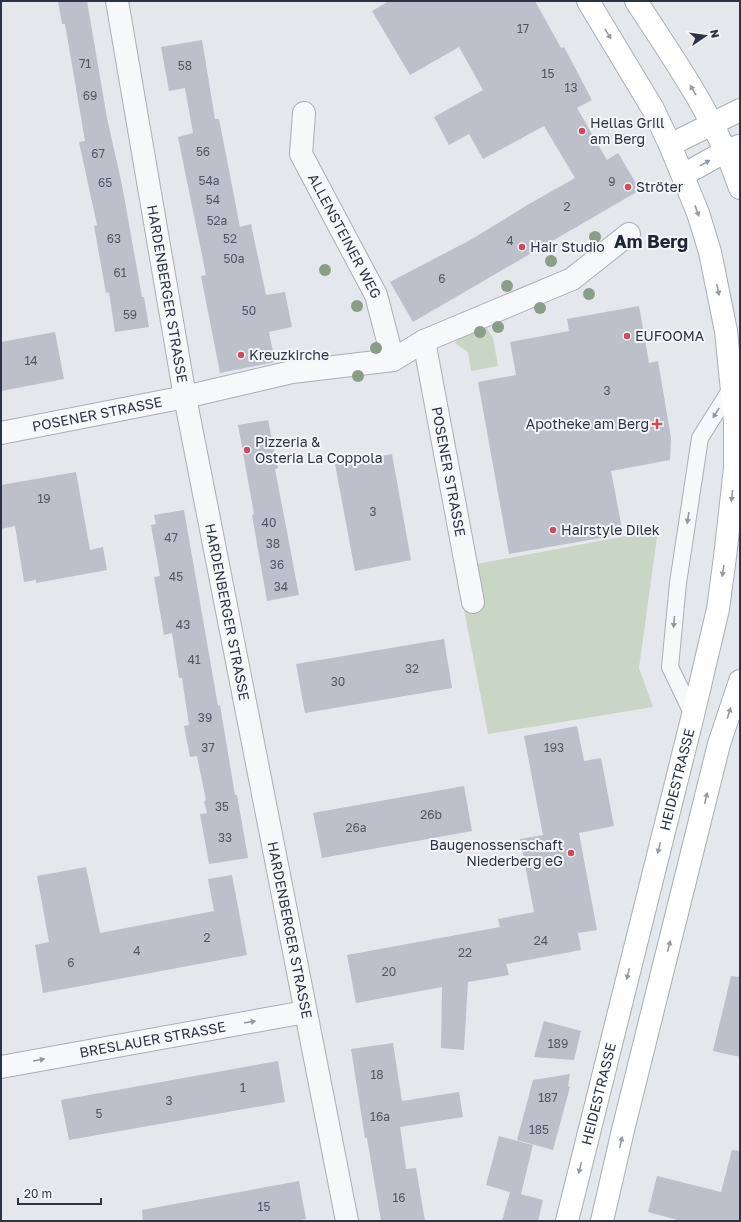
<svg xmlns="http://www.w3.org/2000/svg" width="741" height="1222" font-family="'Golos Text',sans-serif">
	<rect width="100%" height="100%" fill="#e4e7ec"/>
	<g fill="#c9d6c5">
		<polygon points="486,326 493,338 498,366 471,371 468,352 455,343 462,332"/>
		<polygon points="658,530 639,668 653,707 488,734 456,568"/>
	</g>
	<g fill="#bbc0ca">
		<polygon points="58,1 87,1 107,118 122,185 142,297 144,297 149,327 115,332 109,292 106,293 94,226 97,225 79,142 85,141 65,24 62,24"/>
		<polygon points="389,1 535,1 561,48 564,47 592,100 577,108 607,160 618,153 640,190 413,322 390,282 472,239 529,204 575,178 544,126 483,159 469,134 449,145 434,117 483,90 459,47 410,75 372,11"/>
		<polygon points="202,40 215,119 219,119 240,227 251,224 266,295 285,292 292,327 269,332 275,362 220,373 201,276 206,275 178,137 193,133 185,88 169,91 161,47"/>
		<polygon points="639,306 649,363 658,361 671,438 670,460 611,471 623,534 509,554 478,382 516,375 510,342 569,331 567,319"/>
		<polygon points="55,332 64,379 1,391 1,342"/>
		<polygon points="268,420 278,468 275,469 299,595 267,601 252,515 254,514 238,425"/>
		<polygon points="392,454 411,560 355,571 335,464"/>
		<polygon points="76,472 90,550 103,547 107,570 36,583 36,580 24,582 15,526 1,529 1,485"/>
		<polygon points="184,510 218,706 220,705 235,795 237,795 248,858 209,864 200,814 207,813 204,801 206,800 197,756 190,757 184,726 189,725 182,678 179,678 172,633 164,635 154,577 160,576 151,525 156,524 154,515"/>
		<polygon points="444,639 452,688 305,713 296,664"/>
		<polygon points="577,726 584,761 601,758 614,826 579,833 597,930 578,933 581,950 506,964 509,975 468,982 464,1050 441,1048 442,987 356,1003 347,955 500,927 498,919 534,912 520,839 543,835 524,736"/>
		<polygon points="464,786 472,831 322,858 313,813"/>
		<polygon points="86,867 100,933 214,911 208,879 232,875 247,955 43,993 35,945 49,942 37,876"/>
		<polygon points="731,976 740,977 740,1057 713,1051"/>
		<polygon points="544,1021 581,1031 574,1060 534,1057"/>
		<polygon points="393,1043 402,1101 459,1092 463,1117 400,1127 406,1169 416,1168 425,1221 381,1221 367,1138 365,1138 351,1049"/>
		<polygon points="278,1061 285,1102 69,1140 61,1100"/>
		<polygon points="570,1074 568,1086 570,1087 553,1150 517,1140 533,1080"/>
		<polygon points="499,1136 533,1145 521,1194 543,1200 538,1221 502,1221 510,1192 486,1185"/>
		<polygon points="732,1150 740,1151 740,1221 681,1221 648,1212 657,1176 721,1192"/>
		<polygon points="299,1181 306,1219 294,1221 143,1221 142,1210"/>
	</g>
	<g fill="none" stroke-linecap="round" stroke-linejoin="round">
		<defs>
			<polyline id="lane" points="693,715 670,667 678,583 700,438 732,387"/>
			<g id="street">
				<path id="s1" d="M117,1L185,397L347,1221"/>
				<path id="s2" d="M304,113L301,154L376,295L393,360"/>
				<path id="s3" d="M424,341L473,602"/>
				<path id="s4" d="M1,433L185,397L292,372L393,360L424,341L572,279L629,234"/>
				<path id="s5" d="M1,1067L305,1012"/>
			</g>
			<g id="secondary">
				<path d="M636,1C675,61 717,120 740,188"/>
				<polyline points="670,145 740,110"/>
				<polyline points="683,175 726,151 739,146"/>
				<path id="s6" d="M567,1221L693,715L718,609L725,557L735,468V421L726,331L710,252L698,213L670,145L653,109L588,1"/>
				<polyline points="602,1221 623,1130 719,744 740,681"/>
			</g>
		</defs>
		<use href="#lane" stroke="#a9aeb7" stroke-width="18"/>
		<use href="#street" stroke="#a9aeb7" stroke-width="24"/>
		<use href="#secondary" stroke="#a9aeb7" stroke-width="24"/>
		<use href="#lane" stroke="#f7f8fa" stroke-width="16"/>
		<use href="#street" stroke="#f7f8fa" stroke-width="22"/>
		<use href="#secondary" stroke="#fff" stroke-width="22"/>
	</g>
	<g fill="#899d89">
		<circle cx="595" cy="237" r="6"/>
		<circle cx="551" cy="261" r="6"/>
		<circle cx="325" cy="270" r="6"/>
		<circle cx="507" cy="286" r="6"/>
		<circle cx="589" cy="294" r="6"/>
		<circle cx="357" cy="306" r="6"/>
		<circle cx="540" cy="308" r="6"/>
		<circle cx="498" cy="327" r="6"/>
		<circle cx="480" cy="332" r="6"/>
		<circle cx="376" cy="348" r="6"/>
		<circle cx="358" cy="376" r="6"/>
	</g>
	<defs><path id="oneway-solid" d="M-6-.8H1V-3.2L6.5 0L1 3.2V.8H-6Z"/></defs>
	<g fill="#959aa2">
		<use href="#oneway-solid" transform="translate(608 34) rotate(59)"/>
		<use href="#oneway-solid" transform="translate(693 90) rotate(-121)"/>
		<use href="#oneway-solid" transform="translate(705 163) rotate(-29)"/>
		<use href="#oneway-solid" transform="translate(697 211) rotate(70)"/>
		<use href="#oneway-solid" transform="translate(718 290) rotate(78)"/>
		<use href="#oneway-solid" transform="translate(732 496) rotate(96)"/>
		<use href="#oneway-solid" transform="translate(723 571) rotate(99)"/>
		<use href="#oneway-solid" transform="translate(729 713) rotate(-72)"/>
		<use href="#oneway-solid" transform="translate(706 798) rotate(-77)"/>
		<use href="#oneway-solid" transform="translate(659 848) rotate(104)"/>
		<use href="#oneway-solid" transform="translate(669 946) rotate(-76)"/>
		<use href="#oneway-solid" transform="translate(628 974) rotate(104)"/>
		<use href="#oneway-solid" transform="translate(621 1142) rotate(-77)"/>
		<use href="#oneway-solid" transform="translate(580 1168) rotate(104)"/>
	</g>
	<g fill="#9196a0">
		<use href="#oneway-solid" transform="translate(716 413) rotate(122)"/>
		<use href="#oneway-solid" transform="translate(688 518) rotate(99)"/>
		<use href="#oneway-solid" transform="translate(674 622) rotate(95)"/>
		<use href="#oneway-solid" transform="translate(250 1022) rotate(-10)"/>
		<use href="#oneway-solid" transform="translate(39 1060) rotate(-10)"/>
	</g>
	<g fill="#d1495b" stroke="#f4f6f9" stroke-width="1.5">
		<circle cx="582" cy="131" r="4"/>
		<circle cx="628" cy="187" r="4"/>
		<circle cx="522" cy="247" r="4"/>
		<circle cx="627" cy="336" r="4"/>
		<circle cx="241" cy="355" r="4"/>
		<path d="M655 418h4v4h4v4h-4v4h-4v-4h-4v-4h4z"/>
		<circle cx="247" cy="450" r="4"/>
		<circle cx="553" cy="530" r="4"/>
		<circle cx="571" cy="853" r="4"/>
	</g>
	<g text-anchor="middle" stroke-width="4" stroke-linejoin="round" paint-order="stroke">
		<g font-size="12" fill="#4f5766">
			<text x="523" y="33">17</text>
			<text x="85" y="68">71</text>
			<text x="185" y="70">58</text>
			<text x="548" y="78">15</text>
			<text x="571" y="92">13</text>
			<text x="90" y="100">69</text>
			<text x="203" y="156">56</text>
			<text x="98" y="158">67</text>
			<text x="209" y="185">54a</text>
			<text x="612" y="186">9</text>
			<text x="105" y="187">65</text>
			<text x="213" y="204">54</text>
			<text x="567" y="211">2</text>
			<text x="217" y="225">52a</text>
			<text x="114" y="243">63</text>
			<text x="230" y="243">52</text>
			<text x="510" y="245">4</text>
			<text x="234" y="263">50a</text>
			<text x="120" y="277">61</text>
			<text x="442" y="283">6</text>
			<text x="249" y="315">50</text>
			<text x="130" y="319">59</text>
			<text x="31" y="365">14</text>
			<text x="607" y="395">3</text>
			<text x="44" y="503">19</text>
			<text x="373" y="516">3</text>
			<text x="269" y="527">40</text>
			<text x="171" y="542">47</text>
			<text x="273" y="548">38</text>
			<text x="277" y="569">36</text>
			<text x="176" y="581">45</text>
			<text x="281" y="591">34</text>
			<text x="183" y="629">43</text>
			<text x="194" y="664">41</text>
			<text x="412" y="673">32</text>
			<text x="338" y="686">30</text>
			<text x="205" y="722">39</text>
			<text x="208" y="752">37</text>
			<text x="554" y="752">193</text>
			<text x="222" y="811">35</text>
			<text x="431" y="819">26b</text>
			<text x="356" y="832">26a</text>
			<text x="225" y="842">33</text>
			<text x="207" y="942">2</text>
			<text x="541" y="945">24</text>
			<text x="137" y="955">4</text>
			<text x="465" y="957">22</text>
			<text x="71" y="967">6</text>
			<text x="389" y="976">20</text>
			<text x="558" y="1048">189</text>
			<text x="377" y="1079">18</text>
			<text x="243" y="1092">1</text>
			<text x="548" y="1102">187</text>
			<text x="169" y="1105">3</text>
			<text x="99" y="1118">5</text>
			<text x="380" y="1121">16a</text>
			<text x="539" y="1134">185</text>
			<text x="399" y="1202">16</text>
			<text x="264" y="1211">15</text>
		</g>
		<g font-size="14" fill="#2b3445" stroke="#f4f6f9" text-anchor="start">
			<text x="590" y="128">Hellas Grill<tspan x="590" dy="16">am Berg</tspan></text>
			<text x="636" y="192">Ströter</text>
			<text x="530" y="252">Hair Studio</text>
			<text x="635" y="341">EUFOOMA</text>
			<text x="249" y="360">Kreuzkirche</text>
			<text x="649" y="429" text-anchor="end">Apotheke am Berg</text>
			<text x="255" y="447">Pizzeria &amp;<tspan x="255" dy="16">Osteria La Coppola</tspan></text>
			<text x="561" y="535">Hairstyle Dilek</text>
			<text x="563" y="850" text-anchor="end">Baugenossenschaft<tspan x="563" dy="16">Niederberg eG</tspan></text>
		</g>
		<g font-size="14" fill="#2b3445" stroke="#f4f6f9">
			<text dy="5" stroke="none"><textPath href="#s2" startOffset="134">ALLENSTEINER WEG</textPath></text>
			<text dy="5" stroke="none"><textPath href="#s1" startOffset="297">HARDENBERGER STRASSE</textPath></text>
			<text dy="5" stroke="none"><textPath href="#s4" startOffset="98">POSENER STRASSE</textPath></text>
			<text dy="5" stroke="none"><textPath href="#s3" startOffset="133">POSENER STRASSE</textPath></text>
			<text dy="5" stroke="none"><textPath href="#s1" startOffset="621">HARDENBERGER STRASSE</textPath></text>
			<text dy="5" stroke="none"><textPath href="#s6" startOffset="455">HEIDESTRASSE</textPath></text>
			<text dy="5" stroke="none"><textPath href="#s1" startOffset="945">HARDENBERGER STRASSE</textPath></text>
			<text dy="5" stroke="none"><textPath href="#s5" startOffset="154">BRESLAUER STRASSE</textPath></text>
			<text dy="5" stroke="none"><textPath href="#s6" startOffset="131">HEIDESTRASSE</textPath></text>
		</g>
		<g font-size="18" font-weight="bold" fill="#1d2536" stroke="#f4f6f9">
			<text x="651" y="248">Am Berg</text>
		</g>
	</g>
	<rect width="741" height="1222" fill="none" stroke="#2b3445" stroke-width="4"/>
	<g transform="translate(705 36) rotate(77)" stroke="#f4f6f9" stroke-width="3" paint-order="stroke">
	<path d="M0-3L7 15L0 10L-7 15Z" fill="#2b3445"/>
	<text y="-6" font-size="11" font-weight="bold" text-anchor="middle" fill="#2b3445">N</text>
	</g>
	<path d="M18 1198v6h83v-6" fill="none" stroke="#2b3445" stroke-width="2"/>
	<text x="24" y="1198" font-size="12" fill="#2b3445" stroke="#f4f6f9" stroke-width="3" paint-order="stroke">20 m</text>
</svg>
